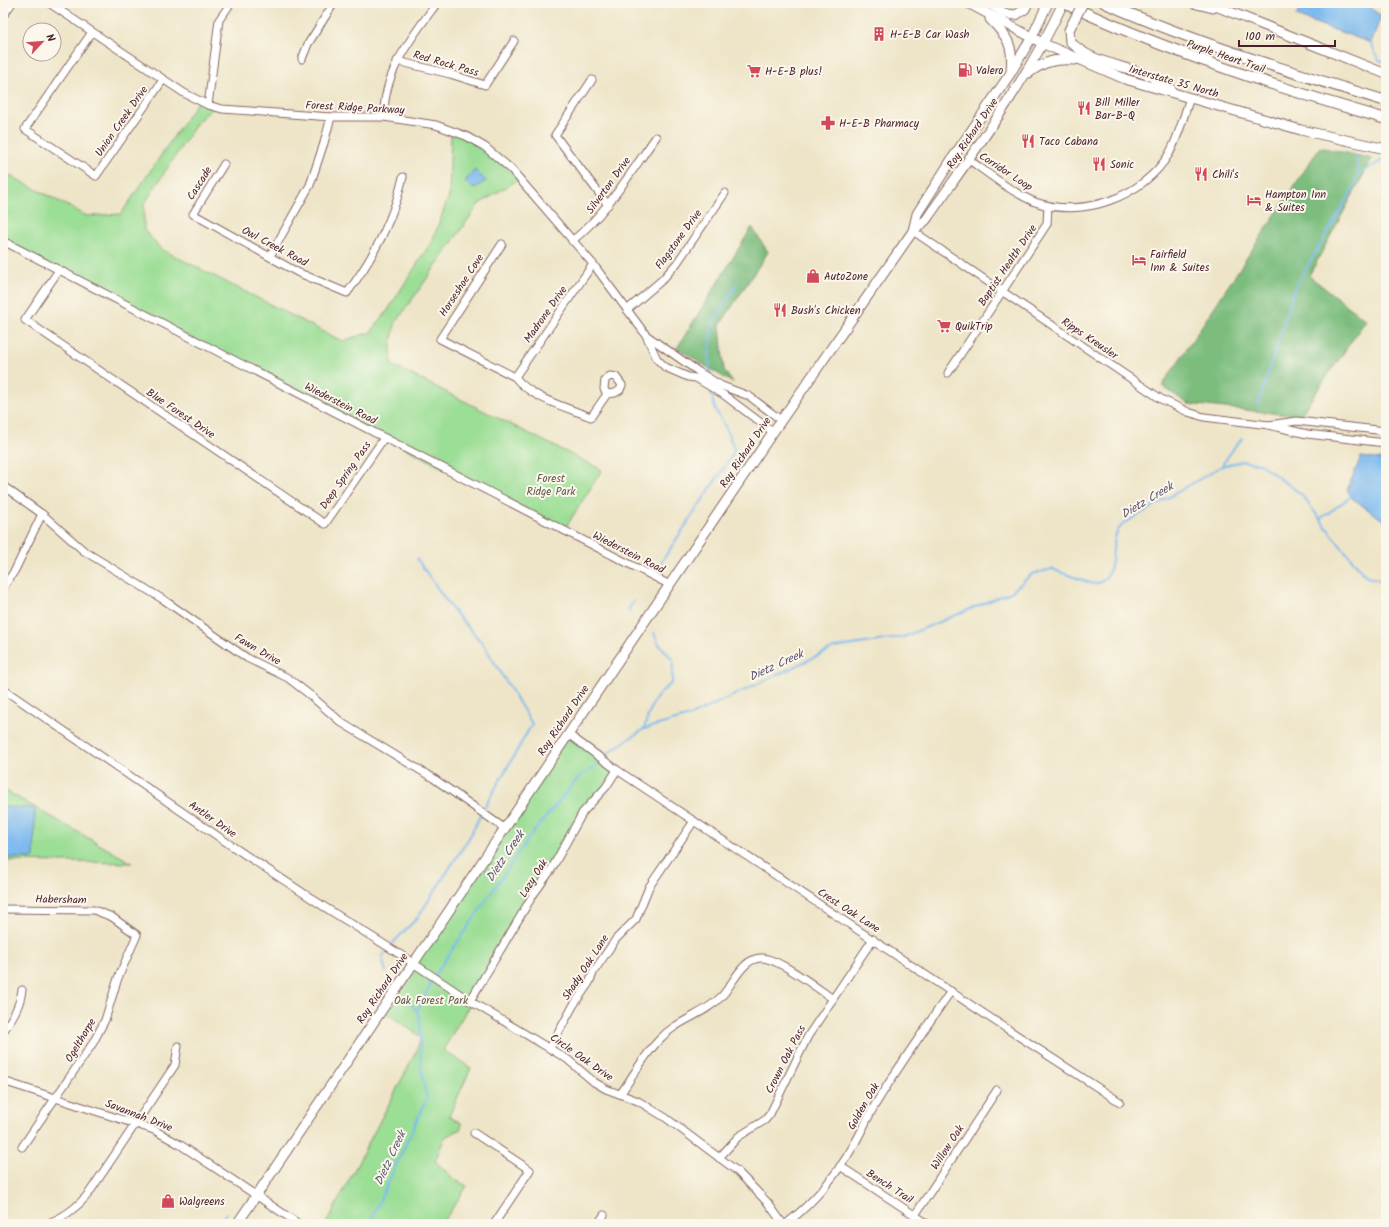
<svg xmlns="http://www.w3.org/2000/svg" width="1389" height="1227" font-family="Kalam,sans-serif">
	<rect width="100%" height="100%" fill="#fbf7ec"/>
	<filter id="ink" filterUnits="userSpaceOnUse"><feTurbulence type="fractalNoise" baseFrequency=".025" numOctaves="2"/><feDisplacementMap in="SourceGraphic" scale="8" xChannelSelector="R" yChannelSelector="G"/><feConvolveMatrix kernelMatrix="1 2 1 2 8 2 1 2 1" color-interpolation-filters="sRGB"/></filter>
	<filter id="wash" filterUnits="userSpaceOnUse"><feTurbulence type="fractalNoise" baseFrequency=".012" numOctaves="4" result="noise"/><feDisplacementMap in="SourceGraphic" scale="16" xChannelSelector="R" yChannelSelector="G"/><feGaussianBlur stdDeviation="0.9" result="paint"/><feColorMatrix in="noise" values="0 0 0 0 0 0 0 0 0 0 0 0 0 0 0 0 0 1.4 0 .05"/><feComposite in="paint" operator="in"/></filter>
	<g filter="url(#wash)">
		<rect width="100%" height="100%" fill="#eee5c8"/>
		<g fill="#9bde95" stroke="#727e60">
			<polygon points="198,101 214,107 198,121 144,204 144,230 161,249 342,341 371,332 388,310 433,239 449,196 451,130 485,147 519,179 479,204 395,324 391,345 392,365 602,470 564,530 3,241 3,172 87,216 121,214"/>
			<polygon points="568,734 617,770 583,812 443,1050 471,1068 449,1116 461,1123 461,1129 445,1137 435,1161 454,1179 467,1186 442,1224 326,1224 416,1052 421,1037 382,1010"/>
			<polygon points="3,789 132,863 3,861"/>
		</g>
		<g fill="#7cbd7e" stroke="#636e54">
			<polygon points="1320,147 1372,159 1309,276 1366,320 1300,416 1188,404 1162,386"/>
			<polygon points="752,227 768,252 720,325 724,370 733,383 677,348"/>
		</g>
		<g fill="#7cbaef" stroke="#636c8d">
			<polygon points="1304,3 1364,3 1381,16 1371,43 1296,16"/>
			<polygon points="475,170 486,181 473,189 465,181"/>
			<polygon points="1361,457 1386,460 1386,522 1353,499 1347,490"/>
			<polygon points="3,807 35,808 34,858 3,858"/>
		</g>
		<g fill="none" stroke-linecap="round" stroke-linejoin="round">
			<g stroke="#7cbaef" stroke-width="2">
				<polyline points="1370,42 1379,60 1386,62"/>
				<polyline points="1358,175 1384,159"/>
				<polyline points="710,376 709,355 713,323 737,284"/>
				<polyline points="1258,405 1295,287 1352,191 1358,175 1357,158"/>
				<polyline points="1222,465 1236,445 1243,438"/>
				<polyline points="1320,519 1353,495"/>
				<polyline points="417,559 452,609 483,644 532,724 483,810"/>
				<polyline points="660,564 735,451 726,428 715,409 710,388"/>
				<polyline points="630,612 628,610 634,601"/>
				<path d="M644,729C651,707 652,698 672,683L673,660L659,644L654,633"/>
				<polyline points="393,943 418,917 469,838 481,814"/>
				<polyline points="386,972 382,957 386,952"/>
				<path d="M435,975L530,836L580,776L595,767L612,750L644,729L690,716L834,648L903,637L1011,592L1032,574L1052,569L1093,584C1118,582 1109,548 1117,532C1118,529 1121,527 1123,524L1222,466L1242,461L1260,464L1301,494L1339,544L1367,577L1386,581"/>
				<polyline points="406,999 417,1011"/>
				<polyline points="219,1224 226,1213"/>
				<polyline points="369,1224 427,1098 421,1069 420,1020 417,1011 433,979"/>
			</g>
		</g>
	</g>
	<g filter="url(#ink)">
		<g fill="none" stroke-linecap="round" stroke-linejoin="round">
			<defs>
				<g id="minor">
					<polyline points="49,3 184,93 208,105 222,109 331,117 384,117 436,125 466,136 485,147 511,169 593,264 646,335 657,359 665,367 688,377 696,378 724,395 773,432"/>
					<polyline points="3,16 12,3"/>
					<polyline points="92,32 25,129 96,176 163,80"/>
					<polyline points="302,59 308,44 334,3"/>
					<polyline points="397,61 450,74 485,85 514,41"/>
					<polyline points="592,80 555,135 608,205"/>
					<polyline points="208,105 219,20 231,3"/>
					<path d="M384,117C383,72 412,37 437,3"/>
					<path d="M968,159C989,174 1011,192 1035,202C1082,219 1143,197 1169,154C1179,136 1184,116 1190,97"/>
					<path d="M224,164L193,214L297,272L347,293C374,257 393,221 403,177"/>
					<polyline points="913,231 1161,399 1188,412 1204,417 1269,425 1307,434 1386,443"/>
					<polyline points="3,241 670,585"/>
					<path d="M572,241C607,213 630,173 656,137"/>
					<path d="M502,244L440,339L515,377C532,399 566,407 591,417L607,394L604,389L605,380L610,376L616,377L622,385L620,390L615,393L607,394"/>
					<polyline points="270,256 310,185 324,143 331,117"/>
					<polyline points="59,270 25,320 325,524 384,438"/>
					<polyline points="627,310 662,280 677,263 725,193"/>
					<polyline points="646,335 699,372 722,386 749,396 781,420"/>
					<polyline points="948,373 1047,224 1048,206"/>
					<polyline points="515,377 593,264"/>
					<polyline points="1269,425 1297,421 1386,431"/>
					<polyline points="3,486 42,514 84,551 164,600 247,658 288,678 310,695 342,723 433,778 504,828"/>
					<polyline points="3,588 15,570 42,514"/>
					<polyline points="3,689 232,846 323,906 401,955 470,1001 567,1059 594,1082 606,1089 638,1101 666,1118 737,1171 768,1203 783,1224"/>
					<polyline points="568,734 617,770 995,1021 1120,1102"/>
					<polyline points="3,909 94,910 112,917 137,935 118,978 105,1020 93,1043 22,1147"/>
					<polyline points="470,1001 533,895 551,870 583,812 606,787 617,770"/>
					<path d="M3,1032C12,1018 20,1007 22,990"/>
					<polyline points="550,1048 573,1006 589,983 594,971 616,939 636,919 649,887 694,821"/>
					<polyline points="3,1081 154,1130 179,1144 299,1224"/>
					<path d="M621,1093C634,1075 644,1055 660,1039C677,1020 704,1015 722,996C733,984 743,957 762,958C780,959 817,988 833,999"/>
					<polyline points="474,1133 530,1170 494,1224"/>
					<polyline points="719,1158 738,1137 765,1120 770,1114 808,1036 873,939"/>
					<polyline points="840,1166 928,1224"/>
					<polyline points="915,1215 997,1090"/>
					<path d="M45,1224C64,1218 77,1208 89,1193L175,1065L178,1046"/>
					<polyline points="598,1224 604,1215"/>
					<path d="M786,1224C814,1202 837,1175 855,1143C863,1129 869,1114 878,1100C901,1063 926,1027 951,991"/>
				</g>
				<g id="major">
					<polyline points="968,3 1044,44 1125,79 1301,130 1386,149"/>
					<polyline points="988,3 1006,14 1016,15 1025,9 1028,3"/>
					<polyline points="1193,3 1213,8"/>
					<polyline points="1208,3 1386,74"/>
					<path d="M990,19C1007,36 1014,45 1011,71"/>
					<path d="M1070,41C1090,64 1126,65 1152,77C1158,81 1165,85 1171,89"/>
					<path d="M1029,73C1044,61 1056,59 1075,60"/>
					<polyline points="913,231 917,214 954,156 1010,74 1032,37 1048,3"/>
					<path d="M237,1224L773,432L913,231L926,220C975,150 1027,81 1063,3"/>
				</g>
				<g id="highway">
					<path d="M1064,3C1168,52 1276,87 1386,119"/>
					<path d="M1105,3C1196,43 1291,72 1386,101"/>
				</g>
			</defs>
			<use href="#minor" stroke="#836462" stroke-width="9"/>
			<use href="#major" stroke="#836462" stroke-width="11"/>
			<use href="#highway" stroke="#836462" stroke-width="12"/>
			<use href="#minor" stroke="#fff" stroke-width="7"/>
			<use href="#major" stroke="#fff" stroke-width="9"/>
			<use href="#highway" stroke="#fff" stroke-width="10"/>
			<defs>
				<polyline id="major-bridge" points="1070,41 1069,30 1083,3"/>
			</defs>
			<use href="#major-bridge" stroke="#836462" stroke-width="11" stroke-linecap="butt"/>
			<use href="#major-bridge" stroke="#fff" stroke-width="9"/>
		</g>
	</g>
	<defs>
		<symbol id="building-bare" viewBox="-9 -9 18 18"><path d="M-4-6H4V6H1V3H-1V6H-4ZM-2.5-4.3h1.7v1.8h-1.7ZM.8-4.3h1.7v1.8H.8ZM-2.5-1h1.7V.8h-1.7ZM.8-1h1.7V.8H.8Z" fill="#d1495b" stroke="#fbf7ec" stroke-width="2.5" paint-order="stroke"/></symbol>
		<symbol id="fuel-bare" viewBox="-9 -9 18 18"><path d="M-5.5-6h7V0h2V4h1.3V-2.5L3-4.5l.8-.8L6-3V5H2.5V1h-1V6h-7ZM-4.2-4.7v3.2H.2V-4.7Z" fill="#d1495b" stroke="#fbf7ec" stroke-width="2.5" paint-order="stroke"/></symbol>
		<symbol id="supermarket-bare" viewBox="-9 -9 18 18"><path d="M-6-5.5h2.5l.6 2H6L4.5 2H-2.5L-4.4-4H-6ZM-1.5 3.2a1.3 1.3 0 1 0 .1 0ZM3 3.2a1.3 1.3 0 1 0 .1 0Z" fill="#d1495b" stroke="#fbf7ec" stroke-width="2.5" paint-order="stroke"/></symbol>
		<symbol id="restaurant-bare" viewBox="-9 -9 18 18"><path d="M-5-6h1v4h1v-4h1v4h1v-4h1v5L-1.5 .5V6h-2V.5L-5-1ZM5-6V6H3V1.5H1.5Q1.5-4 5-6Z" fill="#d1495b" stroke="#fbf7ec" stroke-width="2.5" paint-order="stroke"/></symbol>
		<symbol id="pharmacy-bare" viewBox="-9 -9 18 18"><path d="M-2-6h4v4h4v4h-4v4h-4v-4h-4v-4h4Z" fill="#d1495b" stroke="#fbf7ec" stroke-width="2.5" paint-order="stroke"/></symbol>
		<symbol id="hotel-bare" viewBox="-9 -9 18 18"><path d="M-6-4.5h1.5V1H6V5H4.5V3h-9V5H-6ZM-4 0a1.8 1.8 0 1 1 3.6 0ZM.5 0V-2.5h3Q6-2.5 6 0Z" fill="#d1495b" stroke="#fbf7ec" stroke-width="2.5" paint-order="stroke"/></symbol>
		<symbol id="shop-bare" viewBox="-9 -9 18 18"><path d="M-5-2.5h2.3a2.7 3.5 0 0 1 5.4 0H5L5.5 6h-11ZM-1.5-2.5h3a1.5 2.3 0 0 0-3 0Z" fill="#d1495b" stroke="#fbf7ec" stroke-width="2.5" paint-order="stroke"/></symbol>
	</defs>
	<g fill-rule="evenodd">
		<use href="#building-bare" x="869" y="24" width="20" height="20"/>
		<use href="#fuel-bare" x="955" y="60" width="20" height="20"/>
		<use href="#supermarket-bare" x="744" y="61" width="20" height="20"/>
		<use href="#restaurant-bare" x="1074" y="98" width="20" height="20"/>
		<use href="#pharmacy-bare" x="818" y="113" width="20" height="20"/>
		<use href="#restaurant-bare" x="1018" y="131" width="20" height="20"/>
		<use href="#restaurant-bare" x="1089" y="154" width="20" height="20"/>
		<use href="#restaurant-bare" x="1191" y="164" width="20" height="20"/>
		<use href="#hotel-bare" x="1244" y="190" width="20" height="20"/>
		<use href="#hotel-bare" x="1129" y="250" width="20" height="20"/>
		<use href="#shop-bare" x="803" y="266" width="20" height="20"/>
		<use href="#restaurant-bare" x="770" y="300" width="20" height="20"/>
		<use href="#supermarket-bare" x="934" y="316" width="20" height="20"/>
		<use href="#shop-bare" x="158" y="1191" width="20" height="20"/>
	</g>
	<g text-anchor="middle" stroke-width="4" stroke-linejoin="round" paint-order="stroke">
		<g font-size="11" fill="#4a1f2b" stroke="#fbf7ec" text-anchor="start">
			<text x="890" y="38">H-E-B Car Wash</text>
			<text x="976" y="74">Valero</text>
			<text x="765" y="75">H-E-B plus!</text>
			<text x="1095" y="106">Bill Miller<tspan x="1095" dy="13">Bar-B-Q</tspan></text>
			<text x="839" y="127">H-E-B Pharmacy</text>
			<text x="1039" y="145">Taco Cabana</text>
			<text x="1110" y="168">Sonic</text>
			<text x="1212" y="178">Chili's</text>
			<text x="1265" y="198">Hampton Inn<tspan x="1265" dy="13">&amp; Suites</tspan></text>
			<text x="1150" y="258">Fairfield<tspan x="1150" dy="13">Inn &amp; Suites</tspan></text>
			<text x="824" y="280">AutoZone</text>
			<text x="791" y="314">Bush's Chicken</text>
			<text x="955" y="330">QuikTrip</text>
			<text x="179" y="1205">Walgreens</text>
		</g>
		<g font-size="11" fill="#4a1f2b" stroke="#fbf7ec">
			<text transform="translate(1226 56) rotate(19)" y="4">Purple Heart Trail</text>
			<text transform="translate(446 63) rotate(16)" y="4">Red Rock Pass</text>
			<text transform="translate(1174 81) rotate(16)" y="4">Interstate 35 North</text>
			<text transform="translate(355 107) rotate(3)" y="4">Forest Ridge Parkway</text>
			<text transform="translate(121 121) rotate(-55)" y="4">Union Creek Drive</text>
			<text transform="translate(972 133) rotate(-56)" y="4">Roy Richard Drive</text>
			<text transform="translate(1006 171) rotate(33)" y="4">Corridor Loop</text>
			<text transform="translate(199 183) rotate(-58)" y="4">Cascade</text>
			<text transform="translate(608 185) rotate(-54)" y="4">Silverton Drive</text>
			<text transform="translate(678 239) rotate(-54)" y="4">Flagstone Drive</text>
			<text transform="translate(275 246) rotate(28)" y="4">Owl Creek Road</text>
			<text transform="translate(1007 265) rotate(-56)" y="4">Baptist Health Drive</text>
			<text transform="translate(461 285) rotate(-57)" y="4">Horseshoe Cove</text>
			<text transform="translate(545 314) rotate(-55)" y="4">Madrone Drive</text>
			<text transform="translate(1090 338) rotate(34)" y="4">Ripps Kreusler</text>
			<text transform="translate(341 403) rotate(27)" y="4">Wiederstein Road</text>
			<text transform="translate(181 413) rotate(34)" y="4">Blue Forest Drive</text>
			<text transform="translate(745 452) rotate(-56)" y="4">Roy Richard Drive</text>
			<text transform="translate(345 475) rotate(-55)" y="4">Deep Spring Pass</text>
			<text transform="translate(629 552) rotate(27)" y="4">Wiederstein Road</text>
			<text transform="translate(258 649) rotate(30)" y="4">Fawn Drive</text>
			<text transform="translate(563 720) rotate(-56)" y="4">Roy Richard Drive</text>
			<text transform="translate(213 819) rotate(35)" y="4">Antler Drive</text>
			<text transform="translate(533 878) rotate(-58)" y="4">Lazy Oak</text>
			<text transform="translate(61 899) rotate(1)" y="4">Habersham</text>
			<text transform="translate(849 910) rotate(33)" y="4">Crest Oak Lane</text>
			<text transform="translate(585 967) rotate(-57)" y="4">Shady Oak Lane</text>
			<text transform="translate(382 988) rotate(-56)" y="4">Roy Richard Drive</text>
			<text transform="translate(80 1040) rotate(-59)" y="4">Ogelthorpe</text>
			<text transform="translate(582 1057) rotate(35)" y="4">Circle Oak Drive</text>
			<text transform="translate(785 1059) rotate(-63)" y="4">Crown Oak Pass</text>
			<text transform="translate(863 1106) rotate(-60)" y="4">Golden Oak</text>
			<text transform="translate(139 1115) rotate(21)" y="4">Savannah Drive</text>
			<text transform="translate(947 1147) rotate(-57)" y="4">Willow Oak</text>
			<text transform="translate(890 1186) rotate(33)" y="4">Bench Trail</text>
		</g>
		<g font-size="11" fill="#62584b" stroke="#fbf7ec">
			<text x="551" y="482">Forest<tspan x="551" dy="13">Ridge Park</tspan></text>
			<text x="431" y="1004">Oak Forest Park</text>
		</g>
		<g font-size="12" font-style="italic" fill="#5c5570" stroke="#fbf7ec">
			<text transform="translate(1147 500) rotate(-31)" y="4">Dietz Creek</text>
			<text transform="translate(776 665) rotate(-25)" y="4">Dietz Creek</text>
			<text transform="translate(505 856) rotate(-56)" y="4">Dietz Creek</text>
			<text transform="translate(390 1158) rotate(-65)" y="4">Dietz Creek</text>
		</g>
	</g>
	<rect width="1389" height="1227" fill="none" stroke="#fbf7ec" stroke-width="16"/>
	<g transform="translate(42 42) rotate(64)"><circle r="19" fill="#fbf7ec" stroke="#b4a19f"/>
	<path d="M0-3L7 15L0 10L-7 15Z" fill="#d1495b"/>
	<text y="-6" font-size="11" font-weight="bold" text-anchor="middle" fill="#4a1f2b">N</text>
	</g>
	<path d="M1239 40v6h96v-6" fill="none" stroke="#4a1f2b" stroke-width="2"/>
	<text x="1245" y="40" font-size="12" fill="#4a1f2b" stroke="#fbf7ec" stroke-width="3" paint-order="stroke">100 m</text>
</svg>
